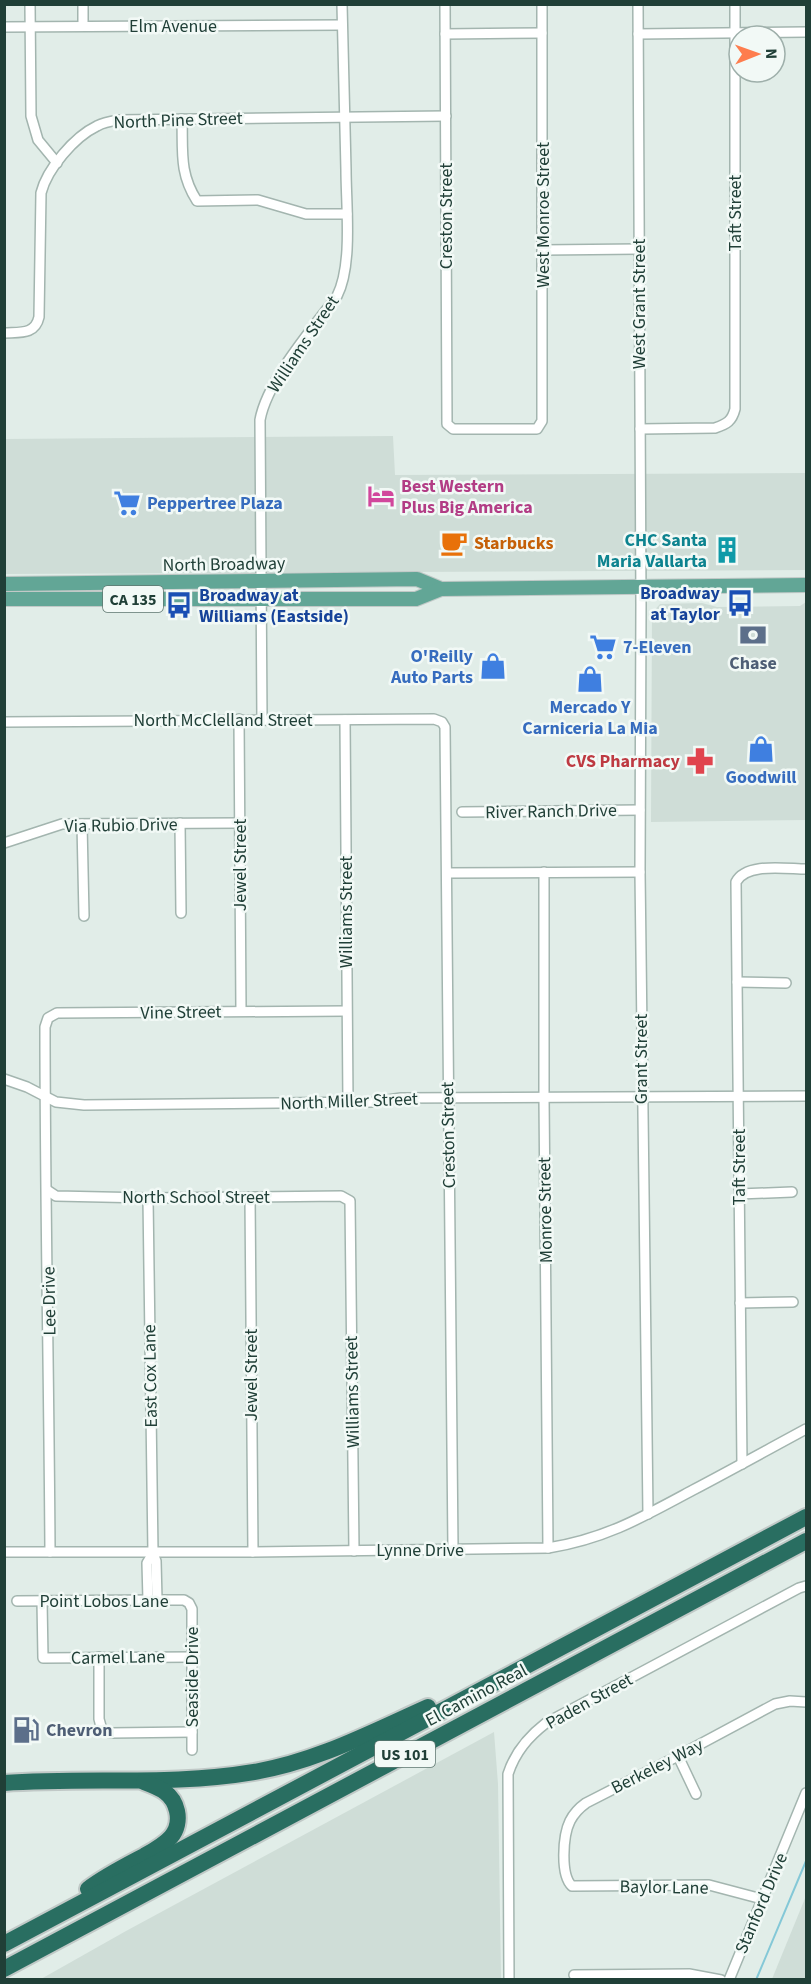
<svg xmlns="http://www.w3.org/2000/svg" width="811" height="1984" font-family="'Source Sans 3',sans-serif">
	<rect width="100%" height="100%" fill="#e1ede8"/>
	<g fill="#cfddd7">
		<polygon points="393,436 395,475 806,473 806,570 5,574 4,439"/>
		<polygon points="806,602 806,820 651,822 652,613 660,604 702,603 717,607 800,606"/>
		<polygon points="494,1732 498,1784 501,1979 41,1979 126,1931"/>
		<polygon points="806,1896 806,1979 772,1979"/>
	</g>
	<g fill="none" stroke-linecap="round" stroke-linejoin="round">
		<polyline stroke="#84c8d7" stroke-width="2" points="756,1980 806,1861"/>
		<defs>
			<g id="minor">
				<polyline points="30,4 31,116 38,140 57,163"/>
				<polyline points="83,4 83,26"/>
				<polyline points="445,4 447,424 453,429 537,429 542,421 542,4"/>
				<polyline points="638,4 641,604 640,872 648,1514"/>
				<polyline points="4,27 342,25"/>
				<polyline points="445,34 542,33"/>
				<polyline points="638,34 806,32"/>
				<path d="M182,119C183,151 179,173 197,201L258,200L306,214H347"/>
				<polyline points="543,250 639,249"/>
				<path d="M4,333C20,332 35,335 39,317L41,193C47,169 74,137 97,126C104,122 112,121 119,120L446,116"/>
				<path d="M640,429L715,428C727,424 732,421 735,409V4"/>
				<polyline points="239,719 241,1011"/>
				<path d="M262,720L260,420C267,381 312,329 337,296C353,265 346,205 346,170C345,115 343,60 342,4"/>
				<polyline points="345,720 348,1103"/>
				<polyline points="4,722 434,719 442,722 445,727 453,1550"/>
				<polyline points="462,812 640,810"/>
				<polyline points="180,823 181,913"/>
				<polyline points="82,824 84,916"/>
				<polyline points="4,843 62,824 239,823"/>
				<polyline points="544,872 544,1097 548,1548"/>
				<polyline points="447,873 640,872"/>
				<polyline points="737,982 786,983"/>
				<polyline points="4,1079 27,1087 56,1102 84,1105 374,1102 401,1098 806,1096"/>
				<polyline points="47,1190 56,1196 148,1198 341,1196 350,1201 354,1551"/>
				<polyline points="739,1194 792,1192"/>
				<polyline points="250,1197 253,1552"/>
				<polyline points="148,1198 153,1553 156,1561 157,1600"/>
				<polyline points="740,1303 793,1302"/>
				<path d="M742,1464L736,882C746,862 787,869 806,869"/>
				<path d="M4,1552H253L548,1548C605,1539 643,1517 693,1490C731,1470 769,1449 806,1429"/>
				<path d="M50,1552C49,1377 45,1202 45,1027L48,1018L57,1013L346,1011"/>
				<polyline points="148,1600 147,1563 153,1553"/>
				<polyline points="17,1601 157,1600 184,1600 189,1603 192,1609 192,1750"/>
				<polyline points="42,1601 43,1658 192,1657"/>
				<polyline points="99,1657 99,1719 102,1730 111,1733 192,1732"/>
				<polyline points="678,1756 696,1794"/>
				<path d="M762,1899L709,1885L572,1886C560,1875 563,1835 570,1821C574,1813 579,1808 586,1803L678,1756L775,1704L790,1701L806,1702"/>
				<polyline points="574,1975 689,1974 721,1980"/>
				<path d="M509,1980L508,1774C515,1752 528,1737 546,1723L799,1588L806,1586"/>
				<polyline points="729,1980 806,1793"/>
			</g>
			<g id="primary">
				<polyline points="4,584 417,579 441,589"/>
				<polyline points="4,599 416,599 441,589 806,585"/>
			</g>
			<g id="motorway">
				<path d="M4,1783C87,1777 172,1786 254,1772C315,1762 372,1732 428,1707"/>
				<path d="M88,1889C105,1876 125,1866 144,1856C153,1851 164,1845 171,1837C177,1830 179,1820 177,1811C173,1793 160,1788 144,1782"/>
				<polyline points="4,1944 806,1517"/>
				<polyline points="4,1969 806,1541"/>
			</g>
		</defs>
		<use href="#minor" stroke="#a3b5af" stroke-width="12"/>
		<use href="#primary" stroke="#c1c9c7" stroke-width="16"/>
		<use href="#motorway" stroke="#c1c9c7" stroke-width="20"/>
		<use href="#minor" stroke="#fff" stroke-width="9"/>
		<use href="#primary" stroke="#62a696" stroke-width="14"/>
		<use href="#motorway" stroke="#296e61" stroke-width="16"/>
	</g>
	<defs>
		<symbol id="hotel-bare" viewBox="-9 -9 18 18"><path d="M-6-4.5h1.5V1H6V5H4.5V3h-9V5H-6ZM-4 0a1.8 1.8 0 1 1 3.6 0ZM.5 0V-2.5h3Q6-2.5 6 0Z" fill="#d1479c" stroke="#f2f9f6" stroke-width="2.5" paint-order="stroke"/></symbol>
		<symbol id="supermarket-bare" viewBox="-9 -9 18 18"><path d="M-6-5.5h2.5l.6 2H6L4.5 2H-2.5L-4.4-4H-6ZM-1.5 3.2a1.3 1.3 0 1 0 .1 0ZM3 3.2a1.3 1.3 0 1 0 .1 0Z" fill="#3f7fe0" stroke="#f2f9f6" stroke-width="2.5" paint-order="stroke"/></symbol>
		<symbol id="cafe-bare" viewBox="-9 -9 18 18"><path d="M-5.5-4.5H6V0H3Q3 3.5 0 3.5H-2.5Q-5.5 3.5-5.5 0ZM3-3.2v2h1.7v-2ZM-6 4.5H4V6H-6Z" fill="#e8710a" stroke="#f2f9f6" stroke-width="2.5" paint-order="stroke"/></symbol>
		<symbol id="building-bare" viewBox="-9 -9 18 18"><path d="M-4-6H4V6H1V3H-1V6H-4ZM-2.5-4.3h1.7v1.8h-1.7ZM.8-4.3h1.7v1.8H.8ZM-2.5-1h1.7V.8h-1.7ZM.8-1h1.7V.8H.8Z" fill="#0f9aa8" stroke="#f2f9f6" stroke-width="2.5" paint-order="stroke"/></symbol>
		<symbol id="bus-bare" viewBox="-9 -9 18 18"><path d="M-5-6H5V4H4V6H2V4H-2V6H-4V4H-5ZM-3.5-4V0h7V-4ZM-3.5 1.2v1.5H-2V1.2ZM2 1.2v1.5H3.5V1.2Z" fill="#1a4fb4" stroke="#f2f9f6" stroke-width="2.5" paint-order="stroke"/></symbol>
		<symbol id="bank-bare" viewBox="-9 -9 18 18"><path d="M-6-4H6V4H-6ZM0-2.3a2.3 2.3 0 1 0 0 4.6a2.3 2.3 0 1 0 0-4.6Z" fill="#5c6f8a" stroke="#f2f9f6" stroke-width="2.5" paint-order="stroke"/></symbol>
		<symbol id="shop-bare" viewBox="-9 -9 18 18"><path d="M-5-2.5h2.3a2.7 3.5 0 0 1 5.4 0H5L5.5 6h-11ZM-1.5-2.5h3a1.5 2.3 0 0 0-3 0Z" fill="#3f7fe0" stroke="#f2f9f6" stroke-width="2.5" paint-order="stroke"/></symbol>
		<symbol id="pharmacy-bare" viewBox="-9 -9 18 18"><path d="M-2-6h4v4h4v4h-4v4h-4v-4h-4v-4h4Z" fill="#e0444e" stroke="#f2f9f6" stroke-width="2.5" paint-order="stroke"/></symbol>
		<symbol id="fuel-bare" viewBox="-9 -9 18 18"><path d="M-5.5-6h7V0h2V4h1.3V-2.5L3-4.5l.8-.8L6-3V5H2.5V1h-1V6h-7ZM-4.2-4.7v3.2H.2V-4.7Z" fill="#5c6f8a" stroke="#f2f9f6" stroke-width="2.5" paint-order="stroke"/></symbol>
	</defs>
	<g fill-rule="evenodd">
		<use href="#hotel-bare" x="362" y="477" width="38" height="38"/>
		<use href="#supermarket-bare" x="108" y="484" width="38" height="38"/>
		<use href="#cafe-bare" x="435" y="524" width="38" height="38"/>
		<use href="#building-bare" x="708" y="531" width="38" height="38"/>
		<use href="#bus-bare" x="721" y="584" width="38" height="38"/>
		<use href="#bus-bare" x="160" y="586" width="38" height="38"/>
		<use href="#bank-bare" x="734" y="616" width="38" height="38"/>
		<use href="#supermarket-bare" x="584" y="628" width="38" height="38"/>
		<use href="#shop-bare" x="474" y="647" width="38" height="38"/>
		<use href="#shop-bare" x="571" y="660" width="38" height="38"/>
		<use href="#shop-bare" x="742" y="730" width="38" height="38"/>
		<use href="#pharmacy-bare" x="681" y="742" width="38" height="38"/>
		<use href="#fuel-bare" x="7" y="1711" width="38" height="38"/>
	</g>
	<g text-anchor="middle" stroke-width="5" stroke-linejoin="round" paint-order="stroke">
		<g fill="#f2f9f6" stroke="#5f7770" stroke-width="1.5">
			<rect x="103" y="586" width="60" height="26" rx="4.5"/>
			<rect x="375" y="1741" width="60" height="26" rx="4.5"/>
		</g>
		<g font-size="16" font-weight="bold" fill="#203f37">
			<text x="133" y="605">CA 135</text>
			<text x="405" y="1760">US 101</text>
		</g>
		<g font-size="18" fill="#203f37" stroke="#f2f9f6">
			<text x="173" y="32">Elm Avenue</text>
			<text transform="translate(178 120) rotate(-2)" y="6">North Pine Street</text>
			<text transform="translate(735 213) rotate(-90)" y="6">Taft Street</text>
			<text transform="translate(543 215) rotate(-90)" y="6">West Monroe Street</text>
			<text transform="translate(446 216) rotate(-90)" y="6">Creston Street</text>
			<text transform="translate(639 304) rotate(-90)" y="6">West Grant Street</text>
			<text transform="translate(303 344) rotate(-56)" y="6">Williams Street</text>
			<text transform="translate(224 564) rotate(-1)" y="6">North Broadway</text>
			<text x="223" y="726">North McClelland Street</text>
			<text transform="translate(551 811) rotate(-1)" y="6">River Ranch Drive</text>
			<text transform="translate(121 825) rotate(-1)" y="6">Via Rubio Drive</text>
			<text transform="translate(240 865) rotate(-90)" y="6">Jewel Street</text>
			<text transform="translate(346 912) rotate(-90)" y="6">Williams Street</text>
			<text transform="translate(181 1012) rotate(-1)" y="6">Vine Street</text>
			<text transform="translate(641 1059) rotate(-90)" y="6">Grant Street</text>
			<text transform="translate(349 1101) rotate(-2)" y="6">North Miller Street</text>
			<text transform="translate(448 1135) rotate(-91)" y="6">Creston Street</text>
			<text transform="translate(739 1167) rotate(-90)" y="6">Taft Street</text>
			<text x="196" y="1203">North School Street</text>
			<text transform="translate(545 1210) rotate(-91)" y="6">Monroe Street</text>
			<text transform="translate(49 1301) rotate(-91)" y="6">Lee Drive</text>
			<text transform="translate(251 1375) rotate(-90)" y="6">Jewel Street</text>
			<text transform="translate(150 1376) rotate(-91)" y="6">East Cox Lane</text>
			<text transform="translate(352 1392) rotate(-91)" y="6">Williams Street</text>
			<text x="420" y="1556">Lynne Drive</text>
			<text x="104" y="1607">Point Lobos Lane</text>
			<text transform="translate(118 1657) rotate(-1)" y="6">Carmel Lane</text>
			<text transform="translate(192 1677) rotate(-90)" y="6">Seaside Drive</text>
			<text transform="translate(476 1695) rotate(-28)" y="6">El Camino Real</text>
			<text transform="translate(589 1701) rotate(-29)" y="6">Paden Street</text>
			<text transform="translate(657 1766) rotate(-27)" y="6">Berkeley Way</text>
			<text transform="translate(664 1887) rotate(1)" y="6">Baylor Lane</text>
			<text transform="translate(761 1903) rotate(-67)" y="6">Stanford Drive</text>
		</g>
		<g font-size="18" font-weight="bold" fill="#b23c85" stroke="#f2f9f6" text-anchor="start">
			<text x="401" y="492">Best Western<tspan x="401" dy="21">Plus Big America</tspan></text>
		</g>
		<g font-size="18" font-weight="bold" fill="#366cbe" stroke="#f2f9f6" text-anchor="start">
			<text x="147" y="509">Peppertree Plaza</text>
			<text x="623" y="653">7-Eleven</text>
			<text x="473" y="662" text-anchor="end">O'Reilly<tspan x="473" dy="21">Auto Parts</tspan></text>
			<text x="590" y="713" text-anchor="middle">Mercado Y<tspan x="590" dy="21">Carniceria La Mia</tspan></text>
			<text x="761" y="783" text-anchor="middle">Goodwill</text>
		</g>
		<g font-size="18" font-weight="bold" fill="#0d838f" stroke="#f2f9f6" text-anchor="end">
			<text x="707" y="546">CHC Santa<tspan x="707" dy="21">Maria Vallarta</tspan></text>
		</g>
		<g font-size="18" font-weight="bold" fill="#c56008" stroke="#f2f9f6" text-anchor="start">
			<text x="474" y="549">Starbucks</text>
		</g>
		<g font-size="18" font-weight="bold" fill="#164399" stroke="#f2f9f6" text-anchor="end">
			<text x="720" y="599">Broadway<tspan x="720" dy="21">at Taylor</tspan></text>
			<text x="199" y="601" text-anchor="start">Broadway at<tspan x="199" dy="21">Williams (Eastside)</tspan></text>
		</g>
		<g font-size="18" font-weight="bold" fill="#4e5e75" stroke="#f2f9f6">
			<text x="753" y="669">Chase</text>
			<text x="46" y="1736" text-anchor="start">Chevron</text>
		</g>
		<g font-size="18" font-weight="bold" fill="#be3a42" stroke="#f2f9f6" text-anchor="end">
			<text x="680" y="767">CVS Pharmacy</text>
		</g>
	</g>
	<rect width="811" height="1984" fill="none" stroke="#203f37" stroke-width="12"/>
	<g transform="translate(757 54) rotate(89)"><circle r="28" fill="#f2f9f6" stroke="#9eafaa" stroke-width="1.5"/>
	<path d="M0-4.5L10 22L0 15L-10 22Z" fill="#fe7d4e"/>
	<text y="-9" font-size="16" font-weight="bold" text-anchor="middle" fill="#203f37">N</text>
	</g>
</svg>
